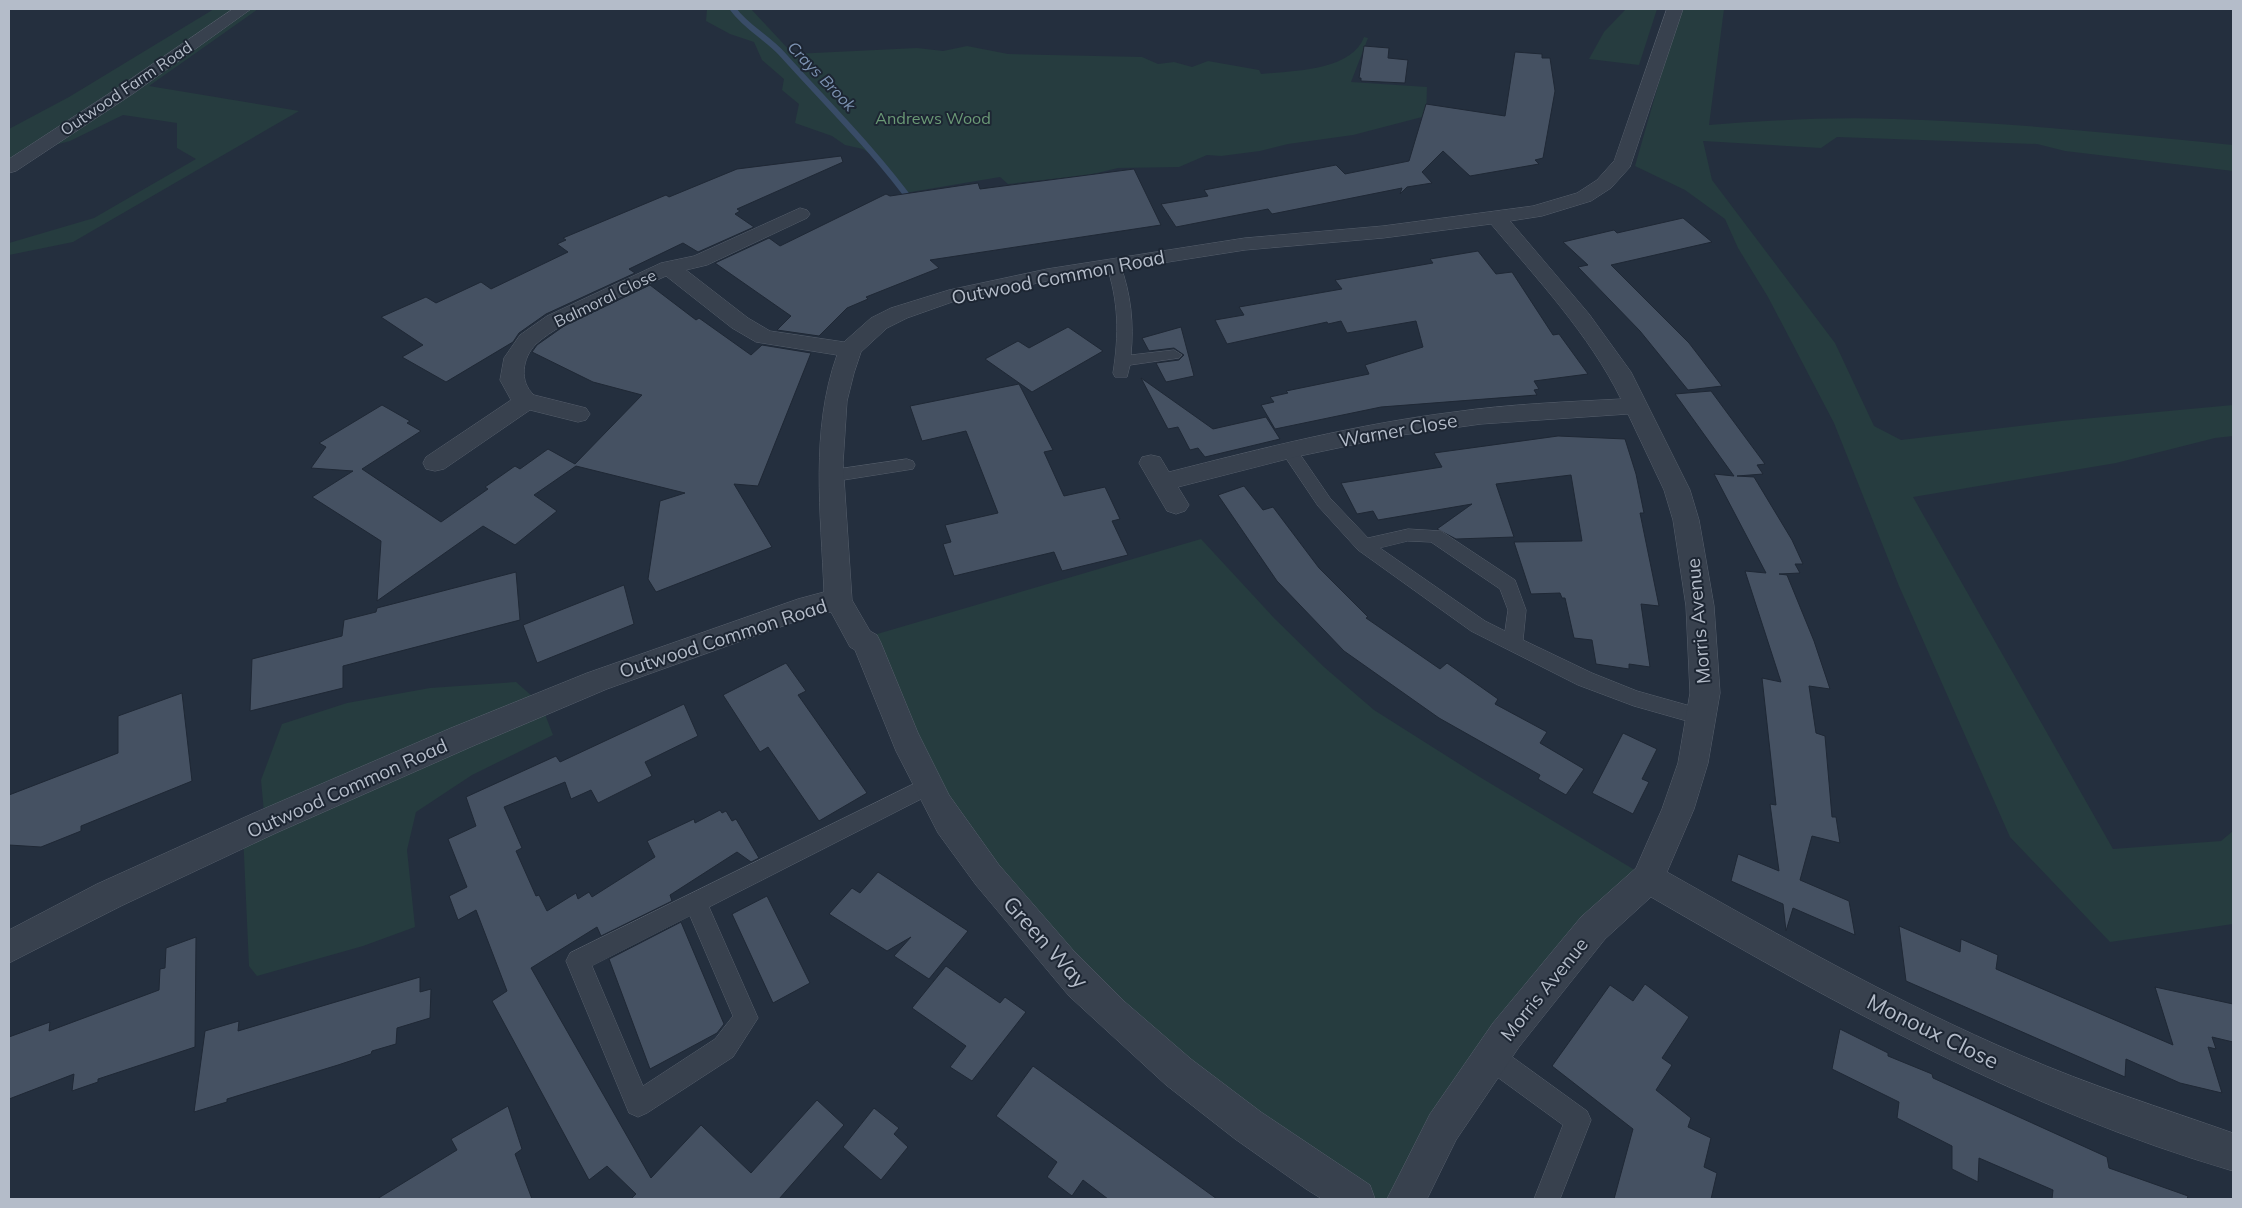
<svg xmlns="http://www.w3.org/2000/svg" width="2242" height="1208" font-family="Mulish,sans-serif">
	<rect width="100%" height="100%" fill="#242f3e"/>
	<g fill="#263c3f">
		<polygon points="214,9 258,9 149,86 299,111 73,242 9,255 9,243 94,218 196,159 177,148 177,123 123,115 70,141 35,150 9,167 9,129 69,97"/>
		<path d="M707,9H751L793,54L917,48L943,51L967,46L1008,54L1142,57L1158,64L1174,62L1192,67L1208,61L1259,70L1261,74C1292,71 1352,71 1364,37L1368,38L1351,82L1427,87L1426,116L1353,135L1288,144L1260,151L1221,156L1207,155L1179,167L1118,168L1089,175L1008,184L1000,177L905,193L878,160L863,149L845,145L832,136L795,123L799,104L782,90L784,79L762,60L754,42L730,34L706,21Z"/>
		<polygon points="1626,9 1657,9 1639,65 1589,59 1604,32"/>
		<path d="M1680,9H1724L1709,125C1770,120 1832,117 1894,119C2007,122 2120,134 2233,145V171L2065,151L2037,144L1837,137L1821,148L1703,141L1712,180L1835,343L1874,426L1901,440L2061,421L2233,405V436L2215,438L2116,463L1913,497L2113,849L2221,841L2233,831V924L2110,942L2010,837L1899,586L1834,423L1768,297L1738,248L1725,219L1685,190L1635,166Z"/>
		<polygon points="1201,539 1274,618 1324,667 1374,710 1483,779 1648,878 1443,1127 1406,1199 1356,1199 1319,1175 999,890 860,639"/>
		<polygon points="516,682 541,704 553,735 472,775 416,812 407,850 415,927 363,946 257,976 249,966 243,833 265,823 261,780 282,724 347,703 430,688"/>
	</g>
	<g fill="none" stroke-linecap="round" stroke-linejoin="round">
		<path stroke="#394c67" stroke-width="6" d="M733,9C747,28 768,38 783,55C828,105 875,151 914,205"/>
	</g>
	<g fill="#455162" stroke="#1f2835">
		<polygon points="1364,46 1389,48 1388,58 1408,60 1405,83 1361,81 1361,78 1359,78"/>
		<polygon points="1515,52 1542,54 1542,58 1550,58 1555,91 1543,158 1535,160 1539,164 1470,176 1443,151 1422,172 1432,183 1407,187 1400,194 1402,188 1272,214 1268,209 1176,227 1161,204 1208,196 1204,190 1336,165 1345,174 1409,161 1426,104 1505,116"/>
		<polygon points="841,156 843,162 737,209 740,211 735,214 754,227 698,252 683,243 629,269 635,273 546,314 519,333 513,342 446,382 402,357 423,345 381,317 426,297 436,303 481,282 491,289 568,252 557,244 566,240 563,238 666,195 669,197 737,169"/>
		<polygon points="1134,169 1161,225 930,260 939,268 866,297 868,299 847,308 819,336 777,330 791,316 715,263 769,238 780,246 886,194 890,196 978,183 980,189"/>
		<polygon points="1683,218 1712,242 1611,265 1689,343 1722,386 1688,390 1640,331 1578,267 1588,265 1563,242 1614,230 1617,233"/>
		<polygon points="1478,251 1496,274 1512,272 1553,335 1559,334 1588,374 1534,381 1539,389 1534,390 1537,395 1381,407 1275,429 1261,405 1274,402 1270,397 1288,393 1286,391 1369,374 1365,365 1423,347 1416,321 1347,333 1341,321 1328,324 1327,322 1227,344 1215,320 1244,315 1239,307 1342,289 1335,280 1433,263 1430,259"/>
		<polygon points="650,285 696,320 699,318 751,355 762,345 811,353 758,486 734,484 772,547 656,592 648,579 660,501 685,493 576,466 534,495 557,511 515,545 483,526 377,601 381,541 312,497 353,471 311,468 326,447 319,443 382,405 410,421 407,423 421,431 362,469 441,522 488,489 485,487 515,466 520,469 548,449 575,464 642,395 593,382 532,352 537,345 564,326"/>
		<polygon points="1068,327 1103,351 1032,392 985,359 1018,341 1029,348"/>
		<polygon points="1181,327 1194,376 1166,382 1156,363 1179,360 1184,355 1174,348 1149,351 1142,338"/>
		<polygon points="1141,378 1213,429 1266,417 1280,439 1205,457 1198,448 1190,450 1178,427 1168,429"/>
		<polygon points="1019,384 1053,450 1044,452 1064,496 1105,487 1120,519 1112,521 1128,555 1062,571 1054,552 954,576 943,544 951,542 945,525 998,513 966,431 922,441 910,406"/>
		<polygon points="1711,391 1765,464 1757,465 1763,474 1737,476 1754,477 1792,540 1803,564 1795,564 1800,573 1779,574 1787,575 1814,641 1830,689 1809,686 1816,733 1825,736 1832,817 1836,817 1840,843 1812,836 1800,880 1849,901 1855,935 1793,908 1786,931 1783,904 1731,881 1738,854 1779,871 1770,804 1776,805 1762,678 1781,682 1745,571 1766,573 1714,474 1734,476 1675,394"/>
		<polygon points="1558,436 1625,439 1636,474 1644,513 1640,513 1659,606 1641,604 1650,667 1629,664 1629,669 1596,664 1592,640 1574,638 1565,598 1562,598 1560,593 1531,594 1514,542 1582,541 1571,475 1496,484 1514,537 1456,539 1437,529 1472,504 1378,520 1373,511 1357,514 1341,483 1442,467 1434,453"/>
		<polygon points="1244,486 1263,510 1273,507 1319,568 1368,617 1366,618 1440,669 1447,663 1498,699 1495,704 1547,732 1540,743 1584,769 1566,795 1538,779 1540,775 1439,718 1344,651 1277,581 1218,495"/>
		<polygon points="516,572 520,620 343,666 343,688 250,711 252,659 342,636 344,620 376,612 377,608"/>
		<polygon points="624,585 634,624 537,663 523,625"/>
		<polygon points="786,663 806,691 798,695 867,793 819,821 768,747 760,752 723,695"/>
		<polygon points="182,693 192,781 81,826 81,831 41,847 9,845 9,795 118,753 118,716"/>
		<polygon points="684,704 698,736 645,762 652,776 598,803 591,790 571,799 565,782 504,807 522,848 516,851 536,896 539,895 547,911 576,893 578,899 589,892 592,897 655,857 647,841 694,819 695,823 720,810 722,813 726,811 732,821 736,819 759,858 751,862 737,852 670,895 672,901 601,936 597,927 531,968 651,1178 701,1125 751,1173 817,1100 844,1125 779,1199 631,1199 636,1194 607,1166 589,1180 492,1001 507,991 476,910 458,920 449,896 467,887 448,839 476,826 466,797 556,756 560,762"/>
		<polygon points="1623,733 1657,749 1642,779 1649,782 1633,814 1592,793"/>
		<polygon points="878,872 968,931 929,979 894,956 911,937 887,951 829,914 852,888 860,893"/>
		<polygon points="767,896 810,983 773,1003 732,914"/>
		<polygon points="681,922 724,1024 717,1033 650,1069 609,959"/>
		<polygon points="1899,926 1960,952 1961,939 1998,955 1996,969 2173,1045 2155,987 2233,1004 2233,1042 2212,1037 2216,1049 2208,1047 2222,1093 2180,1083 2126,1059 2125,1077 1906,981"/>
		<polygon points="196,937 195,1047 98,1079 98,1082 72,1091 74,1074 9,1099 9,1037 50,1022 49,1031 159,990 160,969 165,968 166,948"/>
		<polygon points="946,966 1000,1003 1005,997 1026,1012 972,1081 950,1067 966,1046 912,1008"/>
		<polygon points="420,977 420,992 431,989 430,1018 397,1028 396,1044 372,1051 371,1054 338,1065 227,1099 227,1102 194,1112 205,1031 239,1021 238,1031"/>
		<polygon points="1645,984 1689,1017 1662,1058 1672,1065 1656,1090 1691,1118 1688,1127 1711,1138 1704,1167 1717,1173 1711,1199 1614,1199 1633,1129 1552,1066 1610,985 1633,1001"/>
		<polygon points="1840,1029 1888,1053 1888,1056 1932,1074 1933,1078 2107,1157 2109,1168 2188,1196 2187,1199 2052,1199 2053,1190 1979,1158 1978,1182 1952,1169 1952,1146 1897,1118 1899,1102 1832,1069"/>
		<polygon points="1033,1066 1217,1199 1108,1199 1083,1180 1072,1196 1047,1177 1057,1162 996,1116"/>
		<polygon points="508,1106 522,1149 515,1154 532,1199 377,1199 457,1150 451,1139"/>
		<polygon points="874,1108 899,1128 894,1134 908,1147 881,1180 843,1147"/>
	</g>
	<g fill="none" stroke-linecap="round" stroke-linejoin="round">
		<defs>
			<g id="service">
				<path d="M1113,260L1120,264C1131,294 1134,323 1131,355L1174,350L1182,355L1179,358L1130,365L1127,377H1115L1113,373C1119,335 1119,301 1106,264Z"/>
				<path d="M1289,445L1295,447L1330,498L1368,538L1408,529L1441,531L1515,580L1526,610L1523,640L1592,673L1637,691L1708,711L1711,717L1708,723L1701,725L1634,706L1578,685L1471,631L1358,550L1318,506L1281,451L1283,447ZM1408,541L1431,542L1500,589L1508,610L1505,631L1485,621L1380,548Z"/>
				<polygon points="907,459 913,461 915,465 913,469 831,482 825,480 822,476 825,472 831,470"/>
				<path d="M928,777L935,780L939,786L935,792L709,907L758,1018L733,1057L647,1113L638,1117L629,1113L566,961L570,953ZM690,916L733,1016L715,1039L643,1086L592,966Z"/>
				<polygon points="1491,1045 1500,1048 1587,1111 1591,1120 1560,1199 1534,1199 1563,1125 1482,1066 1479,1057 1482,1048"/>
			</g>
			<g id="minor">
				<polygon points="233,9 251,9 134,93 16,171 9,173 9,159 122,85"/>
				<path d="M1667,9H1683L1630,167L1611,188L1591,201L1542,216L1510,221L1589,314L1631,372L1690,490L1699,520L1714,606L1720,693L1708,763L1694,809L1667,872C1782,937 1898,1003 2020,1055C2089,1085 2162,1108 2233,1133V1171C2025,1110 1837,1005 1651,897L1605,939L1519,1047L1456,1140L1427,1199H1387L1430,1114L1493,1023L1581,917L1636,868L1662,809L1678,763L1690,693L1686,606L1673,520L1664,490L1628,414L1481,424L1395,436L1295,457L1178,487L1189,505L1185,511L1176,514L1167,511L1139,463L1142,457L1151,455L1160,457L1169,472C1263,448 1358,424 1454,412C1509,404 1565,402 1621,399C1589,334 1537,279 1491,224L1383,238L1245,250L1047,281L955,301L907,318L887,328L861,352L854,373L847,401L843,463L852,600L870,631L877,635L881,643L918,733L949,795L999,865L1073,950L1125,1002L1191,1059L1261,1112L1370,1185L1375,1199H1322L1306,1189L1235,1139L1166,1085L1069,996L976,885L938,833L896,751L855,650L850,647L831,612L811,616L607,689L473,746L276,833L121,906L9,963V930L97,884L254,813L451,728L587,673L798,599L824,592C821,513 810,431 837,355L756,342L732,328L666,276C630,293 565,318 536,344C522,358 519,382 534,395L586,408L590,414L586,420L578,422L530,410L444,469L435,471L426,469L423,463L426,457L511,400L500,380L504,358L520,335L547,316L661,263L694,256L800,208L807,210L810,214L807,218L707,265L686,270L748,318L770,331L844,342L871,318L891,308L949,290L1047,269L1245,238L1383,226L1533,206L1577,193L1597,180L1614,161Z"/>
			</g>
		</defs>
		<use href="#service" stroke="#565f6c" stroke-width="1"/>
		<use href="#minor" stroke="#565f6c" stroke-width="1"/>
		<use href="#service" fill="#38414e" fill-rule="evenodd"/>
		<use href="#minor" fill="#38414e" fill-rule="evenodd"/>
	</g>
	<g text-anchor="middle" stroke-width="4" stroke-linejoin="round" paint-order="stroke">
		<g font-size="16" font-style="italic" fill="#7c92b1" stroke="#1d2633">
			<text transform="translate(822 76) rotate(46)" y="6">Crays Brook</text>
		</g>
		<g font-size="16" fill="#b4bcc9" stroke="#1d2633">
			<text transform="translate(126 88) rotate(-34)" y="6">Outwood Farm Road</text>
			<text transform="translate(605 298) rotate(-26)" y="6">Balmoral Close</text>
		</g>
		<g font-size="16" fill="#6b9a76" stroke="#1d2633">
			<text x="933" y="124">Andrews Wood</text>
		</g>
		<g font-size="19" fill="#b4bcc9" stroke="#1d2633">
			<text transform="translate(1058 277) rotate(-11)" y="7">Outwood Common Road</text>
			<text transform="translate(1398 430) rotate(-10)" y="7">Warner Close</text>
			<text transform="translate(1698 621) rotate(-95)" y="7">Morris Avenue</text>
			<text transform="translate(723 638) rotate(-18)" y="7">Outwood Common Road</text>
			<text transform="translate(347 788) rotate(-24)" y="7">Outwood Common Road</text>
			<text transform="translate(1544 989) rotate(-51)" y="7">Morris Avenue</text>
		</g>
		<g font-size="22" fill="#b4bcc9" stroke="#1d2633">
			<text transform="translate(1046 942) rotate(48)" y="8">Green Way</text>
			<text transform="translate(1933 1031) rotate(26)" y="8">Monoux Close</text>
		</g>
	</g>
	<rect width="2242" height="1208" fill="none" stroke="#b4bcc9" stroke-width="20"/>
</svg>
